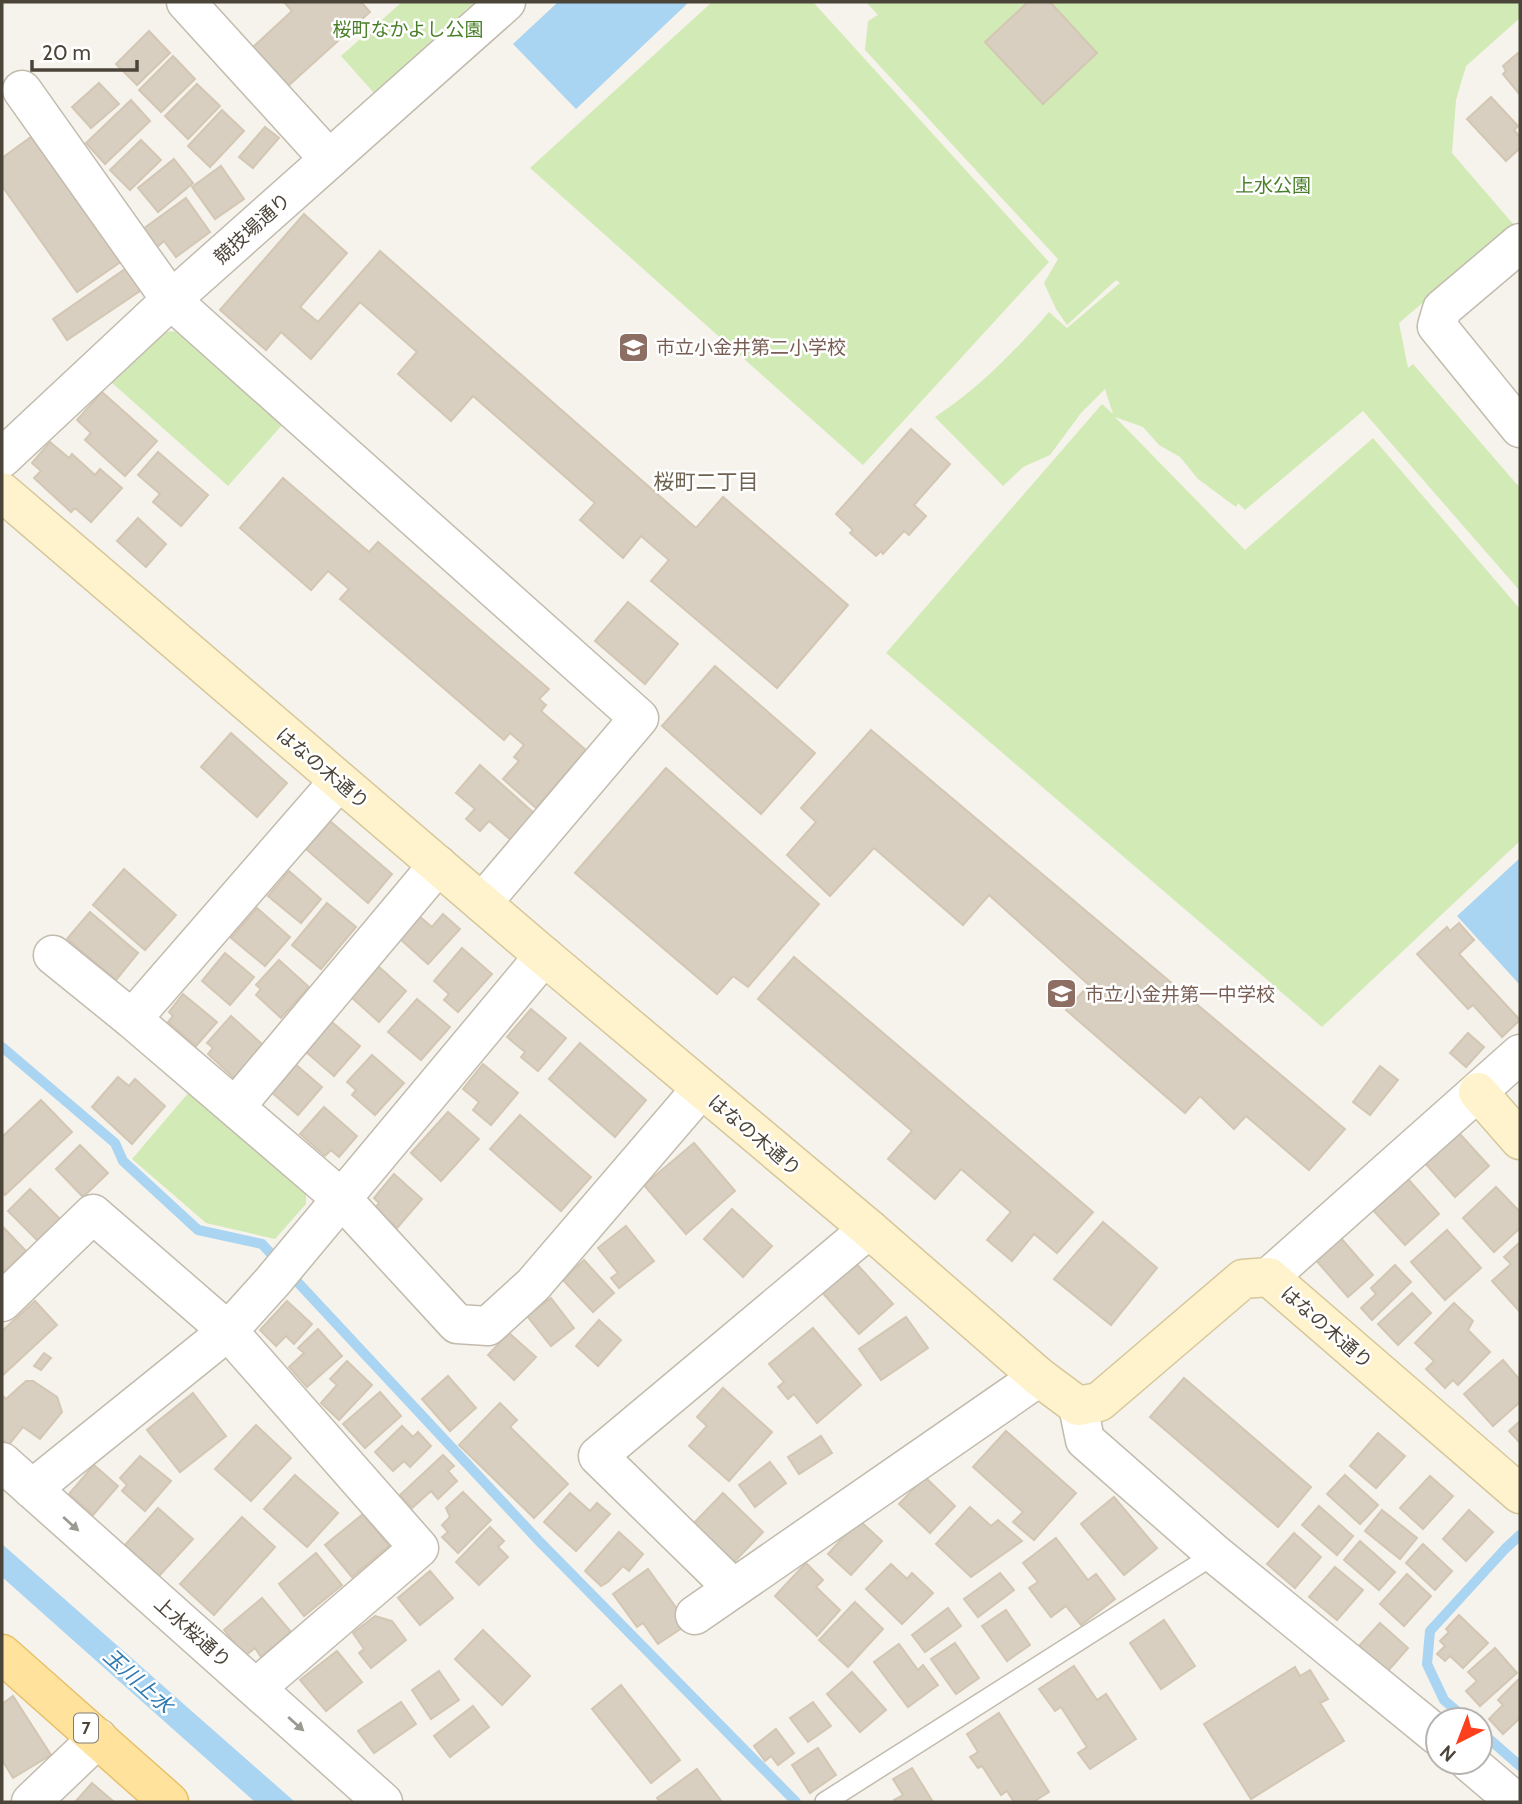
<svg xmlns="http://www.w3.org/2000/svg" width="1522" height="1804" font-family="Cabin,'Noto Sans JP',sans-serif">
	<rect width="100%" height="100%" fill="#f6f3ec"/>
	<g fill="#d2eab5">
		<polygon points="402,2 475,2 374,93 341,56"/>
		<polygon points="712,2 813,2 1049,262 863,465 530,168"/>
		<path d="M866,2H1520V18L1466,66L1456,100L1452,153L1514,225L1399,323L1408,368L1413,364L1520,488V591L1363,411L1245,510L1238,503L1236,507L1198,479L1180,457L1159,445L1143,427L1115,417L1245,550L1373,438L1520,609V841L1322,1027L886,653L1102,404L1113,414L1105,389L1081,413L1050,455L1023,467L1003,486L935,417C978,389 1015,351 1049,312L1067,328L1120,283L1116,280L1067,325L1056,309L1044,283L1058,259L865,50L868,21L878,15Z"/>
		<polygon points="180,331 283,424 228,486 111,382 161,332"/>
		<polygon points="190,1091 306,1191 306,1204 275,1239 206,1223 132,1159"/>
	</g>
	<g fill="#a9d4f2">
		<polygon points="558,2 689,2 576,109 513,44"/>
		<polygon points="1520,858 1520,985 1457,916"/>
		<polygon points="2,1544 295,1802 255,1802 2,1577"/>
	</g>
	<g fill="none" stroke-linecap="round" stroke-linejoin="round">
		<g stroke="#a9d4f2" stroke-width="10">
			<polyline points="2,1047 115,1143 123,1161 198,1230 262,1244 539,1541 796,1802"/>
			<polyline points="1467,1720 1444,1700 1427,1664 1430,1631 1505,1549 1520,1535"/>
			<polyline points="1480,1731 1520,1766"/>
		</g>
	</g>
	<g fill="#d8cfc1" stroke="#d3c7b4" stroke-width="2">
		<polygon points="284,2 361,2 370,12 288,86 253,47 292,11"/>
		<polygon points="1028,2 1050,2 1097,53 1043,104 985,42"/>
		<polygon points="149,31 170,53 137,85 116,64"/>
		<polygon points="1518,53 1520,56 1520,95 1503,74 1506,71 1503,66"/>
		<polygon points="173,56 195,79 161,112 139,90"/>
		<polygon points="99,83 119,104 91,128 72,107"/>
		<polygon points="197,84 220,106 188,139 165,116"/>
		<polygon points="1491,97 1518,126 1514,130 1520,137 1520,148 1506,161 1467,119"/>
		<polygon points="131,100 150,121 105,164 86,143"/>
		<polygon points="222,110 244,131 210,167 188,146"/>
		<polygon points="265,127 279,138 253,168 239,157"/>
		<polygon points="31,137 122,261 77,292 2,186 2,158"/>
		<polygon points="141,140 161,160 130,190 110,170"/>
		<polygon points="174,159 193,183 158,212 138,188"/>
		<polygon points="221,166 244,199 215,219 192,187"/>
		<polygon points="186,198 210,232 176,257 164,241 157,247 143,229"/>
		<polygon points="304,214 347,253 300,307 318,322 380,251 696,528 723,497 848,605 777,688 651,581 669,560 641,536 623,558 580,520 595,503 473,396 451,421 398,374 417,352 360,302 311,359 281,332 266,350 220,310"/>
		<polygon points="128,267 143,289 67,340 53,319"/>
		<polygon points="102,392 157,441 125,476 85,440 91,433 77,420"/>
		<polygon points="911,429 950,464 914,505 926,516 909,535 904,531 883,554 881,551 876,556 850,533 853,530 836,514"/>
		<polygon points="50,442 69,458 72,454 95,475 100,469 122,488 91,522 75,508 71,512 34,478 41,471 32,463"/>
		<polygon points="158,452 208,495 181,526 153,502 160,494 138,475"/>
		<polygon points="283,478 369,552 378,542 549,689 539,699 546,705 541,711 586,750 536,808 503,779 519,761 514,757 524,745 510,733 504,740 340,599 349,589 328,571 311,590 240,528"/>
		<polygon points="138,518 166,544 146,567 117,541"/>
		<polygon points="628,602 678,644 645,684 595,641"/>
		<polygon points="715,666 815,753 761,814 662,726"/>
		<polygon points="871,730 1345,1129 1309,1170 1246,1116 1234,1129 1200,1096 1185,1113 1066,1010 1089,985 989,895 963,925 874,848 830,896 787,855 816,822 801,808"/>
		<polygon points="231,733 287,783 257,817 201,767"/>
		<polygon points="480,765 534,813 511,840 489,821 480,831 466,819 475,809 456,793"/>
		<polygon points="666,768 819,904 748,987 733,976 717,994 575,873"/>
		<polygon points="330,821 392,874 368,903 306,849"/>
		<polygon points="124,869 176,915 145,950 93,905"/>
		<polygon points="289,871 321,899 301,923 268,896"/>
		<polygon points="327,903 356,927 321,969 292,945"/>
		<polygon points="257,908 290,937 265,966 231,938"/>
		<polygon points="90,912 138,953 116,980 67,939"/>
		<polygon points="443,914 460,929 428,964 400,939 420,917 432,927"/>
		<polygon points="1459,923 1474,940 1459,954 1520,1020 1502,1037 1473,1005 1468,1009 1417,954 1447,927 1450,931"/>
		<polygon points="462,948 492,974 458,1012 444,1000 449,994 434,981"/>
		<polygon points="225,953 254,977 230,1005 202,981"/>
		<polygon points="794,957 1093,1212 1057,1253 1034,1234 1012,1261 987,1240 1011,1212 961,1169 935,1199 888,1159 912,1131 758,999"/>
		<polygon points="279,960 309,987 281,1018 256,995 261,989 256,985"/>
		<polygon points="378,966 406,991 379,1022 351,997"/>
		<polygon points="183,994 217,1022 196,1046 168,1022 173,1016 169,1012"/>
		<polygon points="417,999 450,1027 421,1060 388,1032"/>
		<polygon points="531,1009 566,1038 538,1071 521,1057 525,1052 507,1037"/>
		<polygon points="231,1016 263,1045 234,1078 208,1054 213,1048 207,1043"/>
		<polygon points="332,1022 360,1046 334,1076 306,1052"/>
		<polygon points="1468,1033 1484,1047 1466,1067 1450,1053"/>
		<polygon points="580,1043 646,1100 615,1137 549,1079"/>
		<polygon points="372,1055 404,1083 375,1115 352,1095 356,1090 347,1082"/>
		<polygon points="294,1063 322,1087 298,1115 270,1091"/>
		<polygon points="483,1064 518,1093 491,1125 473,1110 479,1102 463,1089"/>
		<polygon points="1380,1066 1398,1080 1370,1115 1353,1102"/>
		<polygon points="118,1077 129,1086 135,1079 165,1106 132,1144 92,1107"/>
		<polygon points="41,1100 72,1132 5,1195 2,1192 2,1137"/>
		<polygon points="324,1107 357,1136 339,1157 331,1150 325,1156 300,1134"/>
		<polygon points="448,1112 479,1139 441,1181 411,1153"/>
		<polygon points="520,1115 591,1177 561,1211 490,1149"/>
		<polygon points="1459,1133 1489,1166 1455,1197 1425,1163"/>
		<polygon points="694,1143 735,1191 686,1234 644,1185"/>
		<polygon points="80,1145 108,1173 83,1197 56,1169"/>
		<polygon points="394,1174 422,1199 397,1228 375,1208 379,1203 374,1198"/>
		<polygon points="1408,1179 1439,1214 1405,1245 1373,1210"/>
		<polygon points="1496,1187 1520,1212 1520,1228 1494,1252 1463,1218"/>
		<polygon points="30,1189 60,1219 38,1241 8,1211"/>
		<polygon points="732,1209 772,1246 743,1277 704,1239"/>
		<polygon points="1103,1222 1157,1268 1111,1325 1054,1279"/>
		<polygon points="2,1226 26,1251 2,1275"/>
		<polygon points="626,1226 654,1261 619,1288 611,1278 618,1273 598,1248"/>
		<polygon points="1447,1230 1481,1268 1445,1300 1411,1262"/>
		<polygon points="1340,1237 1373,1275 1348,1297 1315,1259"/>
		<polygon points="1520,1242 1520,1312 1492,1281 1511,1264 1504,1257"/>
		<polygon points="584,1260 614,1293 593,1312 563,1280"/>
		<polygon points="854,1261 893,1304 859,1334 821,1291"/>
		<polygon points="1395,1265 1411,1282 1372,1320 1361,1308 1376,1294 1371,1288"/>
		<polygon points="1412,1293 1431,1313 1398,1345 1378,1324"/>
		<polygon points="551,1298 574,1328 551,1346 527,1316"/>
		<polygon points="35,1301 57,1325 2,1376 2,1331"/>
		<polygon points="287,1301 312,1324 294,1344 286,1336 276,1346 260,1330"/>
		<polygon points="1454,1303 1473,1321 1468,1330 1490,1352 1458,1385 1453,1380 1445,1388 1426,1369 1434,1361 1415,1343"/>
		<polygon points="906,1317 928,1348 881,1380 859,1349"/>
		<polygon points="599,1320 621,1340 598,1366 576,1346"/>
		<polygon points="813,1328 861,1385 817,1423 794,1394 788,1399 778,1387 784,1382 769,1364"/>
		<polygon points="318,1329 342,1356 307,1387 289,1367 304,1353 298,1348"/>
		<polygon points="509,1333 536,1357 514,1380 488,1355"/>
		<polygon points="44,1353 51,1358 41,1370 34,1366"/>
		<polygon points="1503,1360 1520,1380 1520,1402 1493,1426 1464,1394"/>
		<polygon points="347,1361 372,1385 339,1420 321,1403 337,1385 330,1379"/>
		<polygon points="448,1376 476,1408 450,1431 422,1399"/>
		<polygon points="1184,1378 1311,1487 1278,1527 1150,1417"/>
		<polygon points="26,1381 33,1381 57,1397 62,1412 40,1439 23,1427 8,1446 2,1440 2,1395 6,1399"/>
		<polygon points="723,1388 772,1432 729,1481 689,1446 707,1426 697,1417"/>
		<polygon points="380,1392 401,1416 365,1448 343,1424"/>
		<polygon points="193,1393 226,1436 180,1472 147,1430"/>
		<polygon points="500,1403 517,1420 510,1427 568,1484 534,1518 459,1445"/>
		<polygon points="1520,1421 1520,1443 1509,1431"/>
		<polygon points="256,1425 291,1458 251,1501 215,1469"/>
		<polygon points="402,1426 413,1437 418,1432 431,1446 410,1467 404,1461 393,1471 375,1452"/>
		<polygon points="1006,1431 1076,1493 1034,1540 1013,1522 1023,1512 973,1467"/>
		<polygon points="1378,1433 1405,1456 1376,1488 1350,1466"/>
		<polygon points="821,1436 832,1453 799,1474 788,1457"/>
		<polygon points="443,1455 454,1466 448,1471 457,1481 438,1499 431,1491 412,1508 400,1495"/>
		<polygon points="140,1456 171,1481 145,1511 122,1491 127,1485 120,1478"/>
		<polygon points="770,1462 786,1483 755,1507 739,1485"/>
		<polygon points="94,1465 118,1486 93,1515 69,1494"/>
		<polygon points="295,1475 338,1513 307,1547 264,1509"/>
		<polygon points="1345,1475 1378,1505 1360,1524 1327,1494"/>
		<polygon points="1430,1476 1453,1496 1423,1529 1400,1508"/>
		<polygon points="925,1477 955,1506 930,1533 899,1504"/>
		<polygon points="463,1492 491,1520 458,1553 442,1537 448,1532 442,1525 450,1517 446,1508"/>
		<polygon points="570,1493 590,1511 597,1503 610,1514 576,1551 544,1522"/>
		<polygon points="723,1493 763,1532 732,1564 692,1525"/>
		<polygon points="1114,1497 1157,1548 1124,1575 1081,1524"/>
		<polygon points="1319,1506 1353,1536 1337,1555 1302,1525"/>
		<polygon points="970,1507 991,1526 998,1520 1022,1541 971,1577 936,1544"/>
		<polygon points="158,1508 193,1539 159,1576 125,1545"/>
		<polygon points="1382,1510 1417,1538 1400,1559 1365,1531"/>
		<polygon points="1469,1510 1493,1532 1466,1561 1443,1539"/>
		<polygon points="363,1514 389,1546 352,1577 325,1545"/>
		<polygon points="242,1517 275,1547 214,1615 180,1584"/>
		<polygon points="859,1520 882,1541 851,1575 828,1554"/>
		<polygon points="490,1527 504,1541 498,1547 508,1557 479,1585 456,1562"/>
		<polygon points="619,1532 643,1554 629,1571 623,1566 608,1582 601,1586 585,1571"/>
		<polygon points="1294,1533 1321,1557 1295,1588 1267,1564"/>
		<polygon points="1056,1538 1088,1580 1096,1574 1115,1599 1081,1625 1066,1606 1051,1617 1029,1588 1038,1582 1023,1563"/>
		<polygon points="1360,1541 1395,1572 1379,1590 1344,1560"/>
		<polygon points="1423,1544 1452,1571 1435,1590 1406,1563"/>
		<polygon points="316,1553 342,1585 304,1616 279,1584"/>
		<polygon points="806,1563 823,1580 816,1587 840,1610 817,1636 775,1596"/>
		<polygon points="891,1564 907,1579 912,1573 933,1593 902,1624 866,1589"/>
		<polygon points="1335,1567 1363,1590 1337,1620 1309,1597"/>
		<polygon points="648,1569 688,1624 658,1644 643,1623 637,1627 613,1594"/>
		<polygon points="430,1571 453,1598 420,1625 398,1598"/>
		<polygon points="1000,1573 1014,1590 978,1617 964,1599"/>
		<polygon points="1407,1574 1431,1596 1404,1626 1380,1604"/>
		<polygon points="262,1598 291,1632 261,1657 255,1648 245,1656 224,1630"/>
		<polygon points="855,1602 883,1629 848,1667 819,1640"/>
		<polygon points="948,1608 961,1626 925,1652 912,1635"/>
		<polygon points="1006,1610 1030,1645 1007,1661 982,1626"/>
		<polygon points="1459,1615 1488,1643 1463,1668 1450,1656 1445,1661 1437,1654 1445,1646 1440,1641 1449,1632 1446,1629"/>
		<polygon points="375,1616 392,1621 406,1640 371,1668 359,1653 364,1649 353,1633"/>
		<polygon points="1164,1620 1195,1666 1161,1689 1130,1643"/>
		<polygon points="1380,1623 1408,1648 1387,1672 1359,1646"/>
		<polygon points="483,1630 530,1676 502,1705 455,1659"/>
		<polygon points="955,1643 979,1678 956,1694 931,1659"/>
		<polygon points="899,1644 918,1670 923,1665 938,1685 908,1707 874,1662"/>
		<polygon points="1495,1648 1517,1673 1480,1706 1466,1691 1477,1681 1468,1672"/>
		<polygon points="337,1651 362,1682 326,1711 300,1680"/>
		<polygon points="1074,1666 1097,1700 1106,1694 1136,1739 1090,1769 1078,1753 1087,1747 1061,1707 1055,1711 1039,1689"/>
		<polygon points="1295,1667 1300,1676 1310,1670 1328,1699 1320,1703 1344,1741 1251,1799 1204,1724"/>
		<polygon points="439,1671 459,1700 431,1719 412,1690"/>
		<polygon points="852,1672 886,1710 860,1732 827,1694"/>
		<polygon points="1520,1678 1520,1718 1503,1734 1489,1719 1503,1705 1498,1700"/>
		<polygon points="621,1685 680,1760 651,1783 592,1709"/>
		<polygon points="13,1696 51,1755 13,1778 2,1760 2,1704"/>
		<polygon points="401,1702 416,1724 374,1753 358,1731"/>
		<polygon points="813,1702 831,1726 808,1742 790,1718"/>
		<polygon points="473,1706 489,1727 450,1757 434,1736"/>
		<polygon points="999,1713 1049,1792 1033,1802 1014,1802 1007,1791 1001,1795 982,1766 978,1768 970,1757 978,1752 967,1734"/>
		<polygon points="776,1729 794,1753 778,1765 771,1756 765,1761 754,1746"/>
		<polygon points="818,1748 836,1775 810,1793 792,1765"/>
		<polygon points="912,1768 933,1802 895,1802 894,1800 903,1795 893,1779"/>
		<polygon points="697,1769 722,1802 660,1802 657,1798"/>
		<polygon points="92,1783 113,1801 112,1802 75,1802"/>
	</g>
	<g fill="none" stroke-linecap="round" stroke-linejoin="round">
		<defs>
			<polyline id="lane" points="825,1802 1215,1554"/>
			<g id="street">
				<polyline points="186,2 329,159"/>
				<polyline points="22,90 171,300 639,718 482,903"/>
				<polyline points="1520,243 1442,309 1437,326 1520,428"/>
				<polyline points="2,458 171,300 506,2"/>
				<polyline points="339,781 132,1019 342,1199 457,1324 488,1326 533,1285 701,1089"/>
				<polyline points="53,955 132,1019"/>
				<polyline points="236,1106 438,865"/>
				<polyline points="1269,1277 1520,1054"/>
				<polyline points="2,1302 93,1214 228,1331 419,1548 256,1688"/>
				<polyline points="1078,1406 1085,1440 1215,1554 1438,1736"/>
				<polyline points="2,1462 383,1802"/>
				<polyline points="32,1489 228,1331 273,1281 544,956"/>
				<polyline points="733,1588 598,1456 869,1229"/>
				<polyline points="695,1615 1039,1377"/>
				<polyline points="1469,1762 1516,1802"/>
				<polyline points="31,1802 98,1738"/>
			</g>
			<g id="secondary">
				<polyline points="2,492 544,956 869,1229 1039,1377 1078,1406 1099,1402 1243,1279 1269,1277 1520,1494"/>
				<polyline points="1478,1092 1520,1140"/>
			</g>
			<polyline id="primary" points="2,1654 169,1802"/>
		</defs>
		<use href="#lane" stroke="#c2bbae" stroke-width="22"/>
		<use href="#street" stroke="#c2bbae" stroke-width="41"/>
		<use href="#secondary" stroke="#d6c79b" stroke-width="41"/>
		<use href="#primary" stroke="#e6c16a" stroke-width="41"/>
		<use href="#lane" stroke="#fff" stroke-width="19"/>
		<use href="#street" stroke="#fff" stroke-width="38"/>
		<use href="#secondary" stroke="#fff3cd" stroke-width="38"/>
		<use href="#primary" stroke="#ffe39c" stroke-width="38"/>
	</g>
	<defs><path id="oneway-solid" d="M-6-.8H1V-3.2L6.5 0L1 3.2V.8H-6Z" transform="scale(1.75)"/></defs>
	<g fill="#9c9892">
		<use href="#oneway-solid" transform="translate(71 1524) rotate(42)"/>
		<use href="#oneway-solid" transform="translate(296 1724) rotate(42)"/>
	</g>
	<defs>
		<symbol id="school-square" viewBox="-11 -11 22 22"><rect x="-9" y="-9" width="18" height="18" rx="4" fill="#8d6e63" stroke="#fff"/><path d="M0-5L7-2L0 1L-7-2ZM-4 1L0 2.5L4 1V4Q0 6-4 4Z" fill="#fff"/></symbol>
	</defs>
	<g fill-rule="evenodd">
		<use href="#school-square" x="616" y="330" width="35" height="35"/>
		<use href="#school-square" x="1044" y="976" width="35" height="35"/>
	</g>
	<g text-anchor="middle" stroke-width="5" stroke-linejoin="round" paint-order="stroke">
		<rect fill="#fff" stroke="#817c74" stroke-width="2" x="74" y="1713.5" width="24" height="29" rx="5"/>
		<g font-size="18" font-weight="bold" fill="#4b4439">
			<text x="86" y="1734">7</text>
		</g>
		<g font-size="19" fill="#4a7f2a" stroke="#fff">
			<text x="408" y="36">桜町なかよし公園</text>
			<text x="1273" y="192">上水公園</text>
		</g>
		<g font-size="19" fill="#4b4439" stroke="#fff">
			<text transform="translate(252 228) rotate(-42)" y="7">競技場通り</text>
			<text transform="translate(323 768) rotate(40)" y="7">はなの木通り</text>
			<text transform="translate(755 1135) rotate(40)" y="7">はなの木通り</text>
			<text transform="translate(1327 1327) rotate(41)" y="7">はなの木通り</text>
			<text transform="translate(193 1632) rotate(42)" y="7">上水桜通り</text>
		</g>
		<g font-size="19" fill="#785e54" stroke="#fff" text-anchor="start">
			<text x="656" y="354">市立小金井第二小学校</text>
			<text x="1085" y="1001">市立小金井第一中学校</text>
		</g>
		<g font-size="21" fill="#6e6250" stroke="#fff">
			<text x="706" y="489">桜町二丁目</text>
		</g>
		<g font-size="21" font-style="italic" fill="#2e7ab2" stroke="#fff">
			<text transform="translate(138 1681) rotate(42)" y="7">玉川上水</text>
		</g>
	</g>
	<rect width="1522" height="1804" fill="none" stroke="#4b4439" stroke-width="7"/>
	<g transform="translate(1459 1741) rotate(222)"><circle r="33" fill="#ffffff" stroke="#b7b4b0" stroke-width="2"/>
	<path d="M0-5L12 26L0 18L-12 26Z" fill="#fc3f1d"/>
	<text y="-10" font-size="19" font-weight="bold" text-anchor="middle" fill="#4b4439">N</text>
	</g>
	<path d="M32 60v10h105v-10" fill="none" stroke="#4b4439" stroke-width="3.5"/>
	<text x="42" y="60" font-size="21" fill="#4b4439" stroke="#ffffff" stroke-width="5" paint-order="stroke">20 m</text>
</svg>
